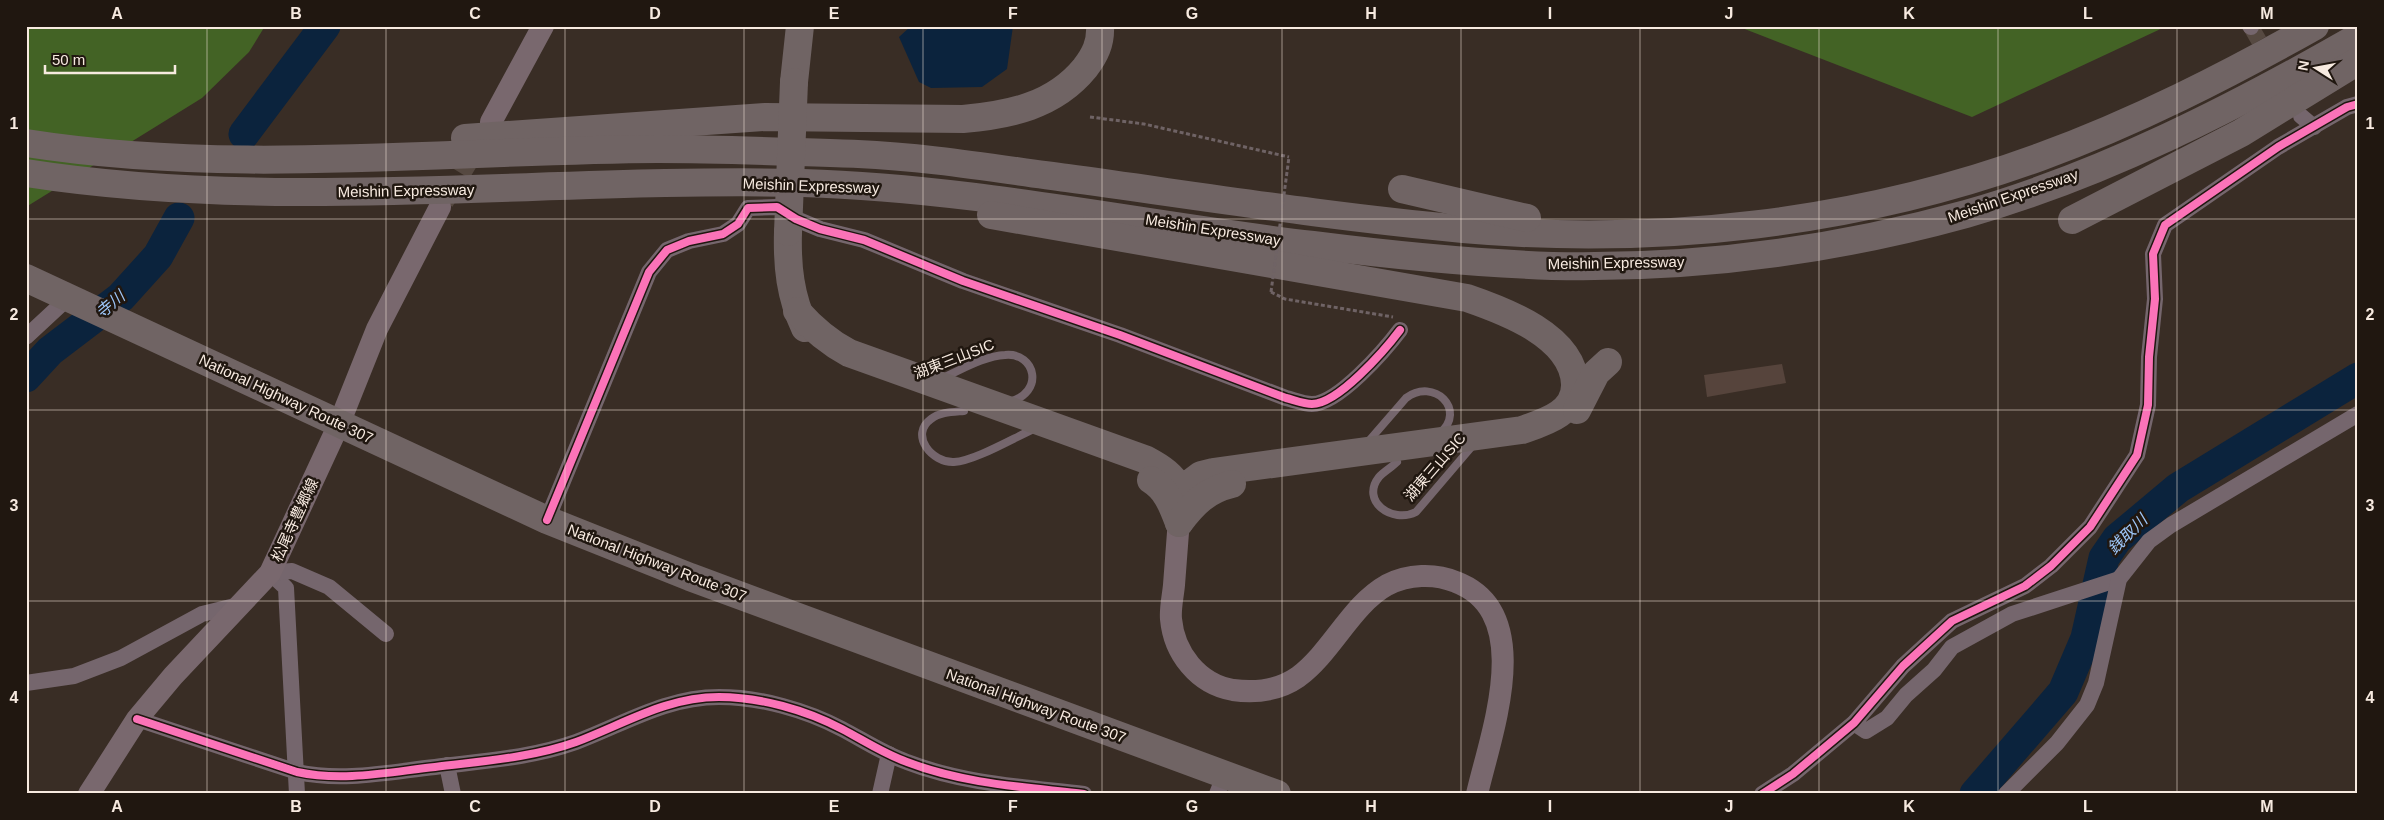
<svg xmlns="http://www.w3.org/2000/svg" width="2384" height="820" font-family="Arial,'Noto Sans JP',sans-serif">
	<rect width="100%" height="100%" fill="#392d25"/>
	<g fill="#436325">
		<polygon points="26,26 265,26 249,52 202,98 26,207"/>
		<polygon points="1737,26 2167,26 1972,117"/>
	</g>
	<polygon fill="#0b233d" points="911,26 1013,26 1007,69 982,87 931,88 919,82 899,37"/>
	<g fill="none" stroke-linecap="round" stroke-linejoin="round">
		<g stroke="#0b233d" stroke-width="31">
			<polyline points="244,134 325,26"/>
			<polyline points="26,377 50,351 121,297 158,256 179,218"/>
			<polyline points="1975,794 2063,692 2086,638 2104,558 2117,539 2178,488 2358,378"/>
		</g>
	</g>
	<polygon fill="#56443c" points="1782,364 1786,383 1707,397 1704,375"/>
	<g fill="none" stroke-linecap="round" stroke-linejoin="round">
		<polyline stroke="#564941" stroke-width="16" stroke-dasharray="16 8" stroke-linecap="butt" points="2251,27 2285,86"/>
		<polyline stroke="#564941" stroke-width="22" stroke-dasharray="22 11" stroke-linecap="butt" points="443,201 478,143"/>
		<g stroke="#6f6365" stroke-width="3" stroke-dasharray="4 2.5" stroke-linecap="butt">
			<polyline points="1090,117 1144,124 1289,157"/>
			<polyline points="1271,292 1285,299 1393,317"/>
		</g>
		<g stroke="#75666d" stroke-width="8">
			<path d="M942,378C961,370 984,356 1005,355C1036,352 1045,393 1009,402"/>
			<path d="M964,411C953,412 940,412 931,419C909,435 932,463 954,462C975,461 1015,437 1036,428"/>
			<path d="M1367,443L1406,398C1434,377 1467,410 1440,433"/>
			<path d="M1397,462C1392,467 1383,472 1379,477C1360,501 1392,524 1416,512L1474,444"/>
		</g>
		<g stroke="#75666d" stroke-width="16">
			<polyline points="2250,26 2251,27"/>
			<polyline points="2301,116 2314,127"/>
			<polyline points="26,337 68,298"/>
			<path d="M547,520L649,272L667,250L689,241L723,234L738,224L748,208L777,207L796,219L820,229L864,240L963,281L1120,335L1286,398C1294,400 1304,404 1312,404C1338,404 1385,350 1400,330"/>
			<polyline points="270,573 286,588 297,794"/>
			<polyline points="270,573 292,571 329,587 386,634"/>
			<polyline points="26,683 74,676 121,658 202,614 243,604"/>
			<path d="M137,719L297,772C343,782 389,772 435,767C482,761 531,758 576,742C624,724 666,697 719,697C760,697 806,710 842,729C863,740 884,754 907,762C964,784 1025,787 1084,794"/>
			<polyline points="1854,723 1866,731 1887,718 1906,695 1934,670 1952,647 2012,614 2119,579"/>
			<polyline points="447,765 453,794"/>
			<polyline points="880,794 889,754"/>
			<polyline points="1217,794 1224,776"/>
			<polyline points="1762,794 1793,774 1854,723 1903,666 1952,621 2025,586 2051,566 2090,527 2137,455 2148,405 2149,357 2155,299 2153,254 2165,225 2278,147 2347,107 2358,104"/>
			<polyline points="2006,794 2057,743 2087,705 2096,683 2119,579 2149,541 2171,525 2358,414"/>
		</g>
		<g stroke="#79686e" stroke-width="22">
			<polyline points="491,122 543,26"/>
			<path d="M1180,506C1178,532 1176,558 1174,585C1173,596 1170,608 1171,619C1174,653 1198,684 1233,690C1256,693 1278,691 1298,677C1332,652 1351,605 1387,585C1408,574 1435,573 1456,582C1537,613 1491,733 1477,794"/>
			<polyline points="89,794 137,719 173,676 270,573 339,424 377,329 440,207"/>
		</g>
		<g stroke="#706464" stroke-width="28">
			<polyline points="794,82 800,26"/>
			<path d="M465,138L765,117L963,119C1009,115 1054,106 1085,68C1095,55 1101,43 1100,26"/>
			<path d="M26,143C236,176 448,150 658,149C725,149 791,152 858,154C928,157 998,169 1067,178C1199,196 1330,217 1463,229C1657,246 1857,224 2040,157C2136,122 2226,76 2315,26"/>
			<path d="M26,173C283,213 545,177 803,183C975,188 1143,225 1313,245C1392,255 1472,263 1552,266C1691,269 1832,251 1966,214C2103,175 2234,108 2358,37"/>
			<polyline points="1402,189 1527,218"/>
			<polyline points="2072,220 2241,133 2358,61"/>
			<path d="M788,232C787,266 790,296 805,328"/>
			<polyline points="26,278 547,520 690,577 1277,794"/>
			<path d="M797,311C813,329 828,342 849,353L1147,460C1162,468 1172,475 1181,490L1201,475L1213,472L1522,430C1545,422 1576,413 1575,384C1573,336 1505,311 1467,298L991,215"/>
			<polyline points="1577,410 1596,373 1608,362"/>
			<path d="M1151,480C1167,490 1172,505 1179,523"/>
			<path d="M1179,523C1194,503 1207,490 1232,484"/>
		</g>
		<polyline stroke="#6f6365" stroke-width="3" stroke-dasharray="4 2.5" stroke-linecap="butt" points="1271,292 1289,157"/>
		<polyline stroke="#706464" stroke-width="28" points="788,232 794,82"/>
		<defs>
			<g id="cycleway">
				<path d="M547,520L649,272L667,250L689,241L723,234L738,224L748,208L777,207L796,219L820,229L864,240L963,281L1120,335L1286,398C1294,400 1304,404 1312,404C1338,404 1385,350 1400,330"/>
				<path d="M137,719L297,772C343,782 389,772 435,767C482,761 531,758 576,742C624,724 666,697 719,697C760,697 806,710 842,729C863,740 884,754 907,762C964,784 1025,787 1084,794"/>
				<polyline points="1762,794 1793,774 1854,723 1903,666 1952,621 2025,586 2051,566 2090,527 2137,455 2148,405 2149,357 2155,299 2153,254 2165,225 2278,147 2347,107 2358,104"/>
			</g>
		</defs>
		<use href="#cycleway" stroke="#201710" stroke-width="11"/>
		<use href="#cycleway" stroke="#fb73b8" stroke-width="8"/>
	</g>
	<path fill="none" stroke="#f7eae0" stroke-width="1" stroke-opacity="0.55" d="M207,26V794M386,26V794M565,26V794M744,26V794M923,26V794M1102,26V794M1282,26V794M1461,26V794M1640,26V794M1819,26V794M1998,26V794M2177,26V794M26,219H2358M26,410H2358M26,601H2358"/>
	<g text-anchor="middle" stroke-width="5" stroke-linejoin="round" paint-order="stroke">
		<g font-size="15" fill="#f7eae0" stroke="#201710">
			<text transform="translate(811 186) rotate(2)" y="5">Meishin Expressway</text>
			<text transform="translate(406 191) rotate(-1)" y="5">Meishin Expressway</text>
			<text transform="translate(2013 196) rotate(-19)" y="5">Meishin Expressway</text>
			<text transform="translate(1213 230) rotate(9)" y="5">Meishin Expressway</text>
			<text transform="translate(1616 263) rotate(-1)" y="5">Meishin Expressway</text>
			<text transform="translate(954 359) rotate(-21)" y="5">湖東三山SIC</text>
			<text transform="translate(286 399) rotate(25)" y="5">National Highway Route 307</text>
			<text transform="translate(1435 467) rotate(-49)" y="5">湖東三山SIC</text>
			<text transform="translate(295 520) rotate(-65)" y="5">松尾寺豊郷線</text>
			<text transform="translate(657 563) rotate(21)" y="5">National Highway Route 307</text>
			<text transform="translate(1036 706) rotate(20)" y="5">National Highway Route 307</text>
		</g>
		<g font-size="16" font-style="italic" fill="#9dc6f8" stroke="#201710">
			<text transform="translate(110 304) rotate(-40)" y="6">寺川</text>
			<text transform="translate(2127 534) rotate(-45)" y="6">銭取川</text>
		</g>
	</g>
	<rect width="2384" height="820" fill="none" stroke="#201710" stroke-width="55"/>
	<g transform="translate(2316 68) rotate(281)" stroke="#201710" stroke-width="4" paint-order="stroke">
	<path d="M0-4L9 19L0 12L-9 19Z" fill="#f7eae0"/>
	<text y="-8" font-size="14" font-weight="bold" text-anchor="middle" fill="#f7eae0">N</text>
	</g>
	<path d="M45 65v8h130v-8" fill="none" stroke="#f7eae0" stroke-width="2.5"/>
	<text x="52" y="65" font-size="15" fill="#f7eae0" stroke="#201710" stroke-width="4" paint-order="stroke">50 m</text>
	<rect x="28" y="28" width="2328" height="764" fill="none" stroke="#f7eae0" stroke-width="2"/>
	<g font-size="16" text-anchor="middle" font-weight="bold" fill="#f7eae0">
		<text x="117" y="19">A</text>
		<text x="296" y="19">B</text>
		<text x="475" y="19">C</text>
		<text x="655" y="19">D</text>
		<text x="834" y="19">E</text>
		<text x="1013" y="19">F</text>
		<text x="1192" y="19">G</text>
		<text x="1371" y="19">H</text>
		<text x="1550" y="19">I</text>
		<text x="1729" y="19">J</text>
		<text x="1909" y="19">K</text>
		<text x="2088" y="19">L</text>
		<text x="2267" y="19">M</text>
		<text x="14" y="129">1</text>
		<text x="2370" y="129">1</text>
		<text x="14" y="320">2</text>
		<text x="2370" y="320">2</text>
		<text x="14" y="511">3</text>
		<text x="2370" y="511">3</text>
		<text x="14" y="703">4</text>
		<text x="2370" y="703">4</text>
		<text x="117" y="812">A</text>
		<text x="296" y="812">B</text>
		<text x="475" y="812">C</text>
		<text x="655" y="812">D</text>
		<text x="834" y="812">E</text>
		<text x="1013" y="812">F</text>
		<text x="1192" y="812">G</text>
		<text x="1371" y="812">H</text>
		<text x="1550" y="812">I</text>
		<text x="1729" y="812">J</text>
		<text x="1909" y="812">K</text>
		<text x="2088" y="812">L</text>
		<text x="2267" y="812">M</text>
	</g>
</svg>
